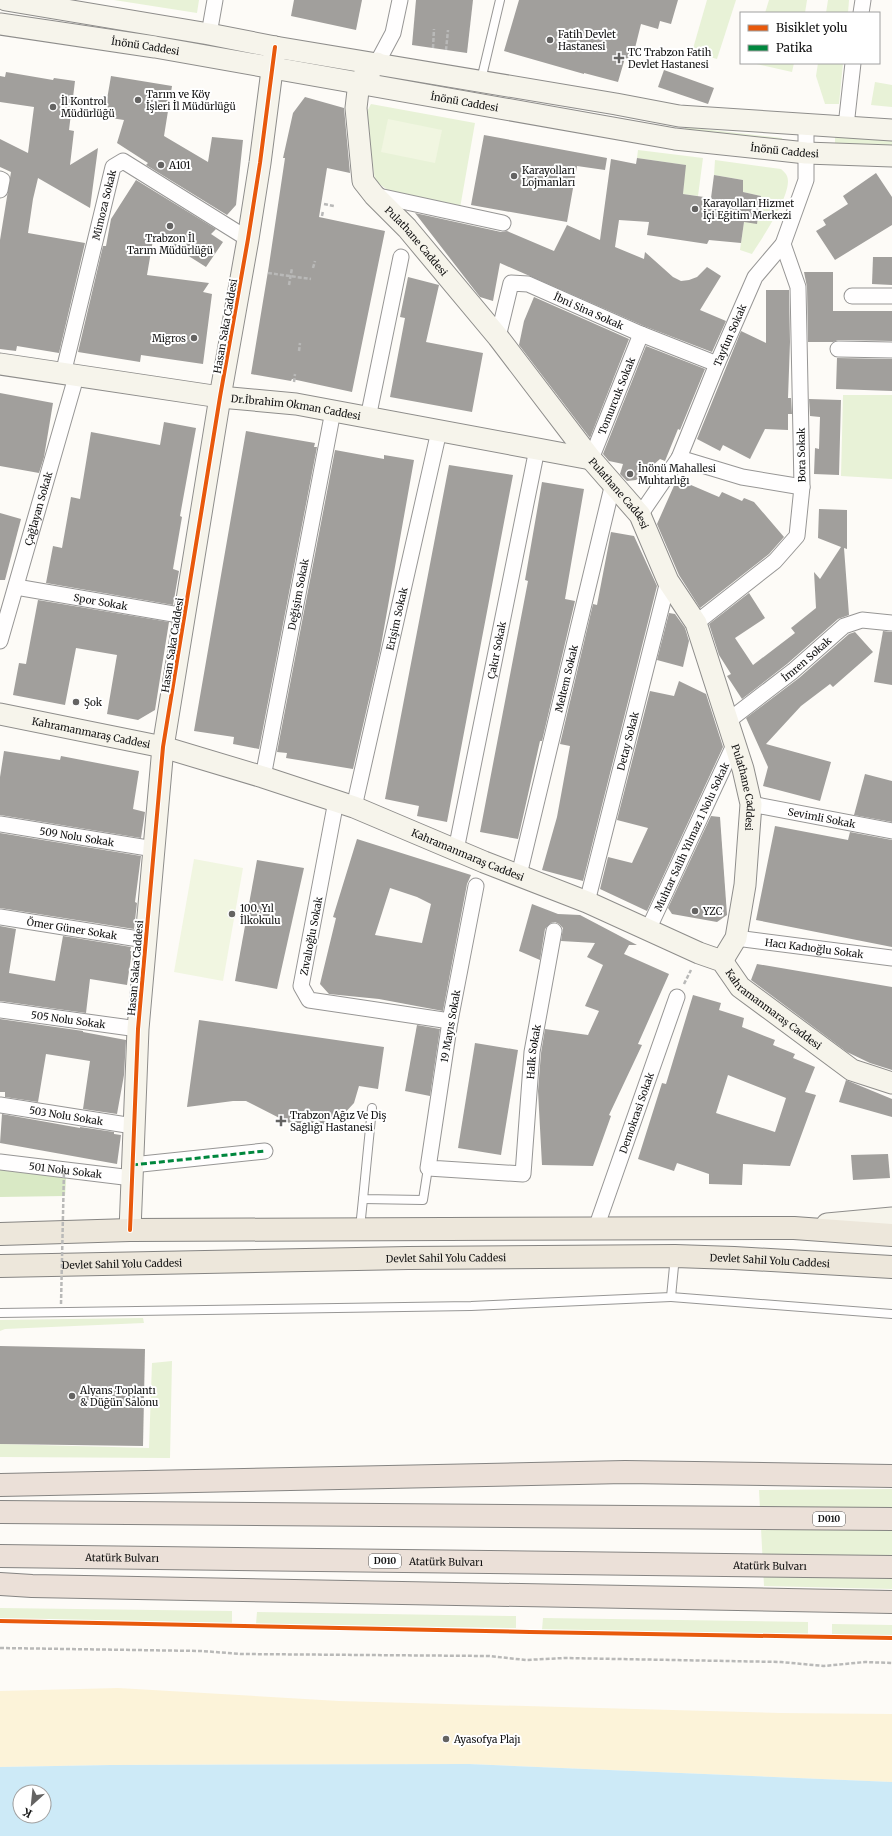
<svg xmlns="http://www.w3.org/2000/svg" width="892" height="1836" font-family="Merriweather,serif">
	<rect width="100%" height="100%" fill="#fdfbf7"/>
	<g fill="#e8f2d7">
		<polygon points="114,0 199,0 197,13"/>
		<polygon points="707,0 736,0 717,59 692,52"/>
		<polygon points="769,0 807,0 805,13 765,13"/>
		<polygon points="828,0 849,0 848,13 826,13"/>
		<polygon points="752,63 794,63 792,72"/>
		<polygon points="818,63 843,63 839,104 825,104 816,76"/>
		<polygon points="875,82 892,85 892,107 871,105"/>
		<polygon points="371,104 475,123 460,208 392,193 375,181 368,128 363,119"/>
		<polygon points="685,127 782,138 782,143 685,132"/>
		<polygon points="835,135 892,139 892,148 835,145"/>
		<polygon points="638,150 703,158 698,196 683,194 685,165 637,158"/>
		<path d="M715,160L781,169C783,171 786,173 787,176C794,192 761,240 752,254L740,250L744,222L757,223L761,196L743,192V180L714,175Z"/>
		<polygon points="843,395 892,395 892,479 841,476"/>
		<polygon points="143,1318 144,1323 5,1329 0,1331 0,1320"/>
		<polygon points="172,1361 170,1458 0,1457 0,1444 149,1448 152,1363"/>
		<polygon points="892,1489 892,1589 764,1586 759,1490"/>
		<polygon points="0,1608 232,1611 232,1623 0,1619"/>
		<polygon points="257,1612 516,1616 516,1628 256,1624"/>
		<polygon points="543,1618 808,1622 808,1634 542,1630"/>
		<polygon points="832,1624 892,1625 892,1636 832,1635"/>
	</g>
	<polygon fill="#d9e9c5" points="0,1169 66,1178 65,1196 0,1197"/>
	<polygon fill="#fcf3d9" points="118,1688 339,1701 780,1713 892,1714 892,1782 469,1764 111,1765 0,1767 0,1691"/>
	<g fill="#f1f6e1">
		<polygon points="388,119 442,130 435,163 381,152"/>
		<polygon points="194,859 243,868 223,981 174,972"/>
	</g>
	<path fill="#cdeaf7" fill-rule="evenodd" d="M469,1764L892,1782V1836H0V1767L111,1765ZM20,1792H44V1816H20Z"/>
	<g fill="#a19f9c" fill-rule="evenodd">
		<polygon points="294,0 362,0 356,30 291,16"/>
		<polygon points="416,0 473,0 467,53 412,45"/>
		<polygon points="519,0 678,0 671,24 660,21 658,29 641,24 632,60 625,58 618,82 584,73 584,74 504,51"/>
		<polygon points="664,70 714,88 708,104 658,87"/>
		<polygon points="6,72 53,80 54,78 75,81 69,130 74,131 70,165 98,148 90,208 38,178 33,199 28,233 85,243 59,353 17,346 16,351 0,349 0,240 11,172 0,167 0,139 28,153 34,107 0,102 0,76 5,77"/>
		<polygon points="111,76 172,86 164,136 208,162 212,137 243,140 236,205 227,215 146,165 148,163 117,143 124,120 104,117"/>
		<polygon points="305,97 344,108 350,173 327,168 319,217 385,231 352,392 292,379 291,381 251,374 269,265 285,158 283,158 293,113"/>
		<polygon points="484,135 607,158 605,170 577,166 567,222 471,205"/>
		<polygon points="637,158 686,165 683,194 711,198 714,175 743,180 743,192 761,196 757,224 744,222 741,243 709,240 707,244 647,235 649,222 619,220 615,247 644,259 645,252 673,277 681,281 689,280 697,277 707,267 721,276 700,310 726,321 712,352 644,326 500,263 493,301 480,297 415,213 501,232 507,231 554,251 567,225 600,240 611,159 636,164"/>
		<polygon points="876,173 892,197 892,225 835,260 816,231 826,225 823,220 848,204 843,196"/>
		<polygon points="136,180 216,229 211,234 223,242 206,267 154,234 147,275 209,283 203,292 212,294 203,364 141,355 140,362 78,352 103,246 106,246 111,219"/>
		<polygon points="873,257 892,257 892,285 872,284"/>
		<polygon points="804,272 833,272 833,311 892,311 892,341 838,340 833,342 808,342 807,287"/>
		<polygon points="408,277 439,285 426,342 483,353 472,412 390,397 405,318 400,317"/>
		<polygon points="766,290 789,290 790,342 788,398 791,398 792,414 788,414 788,430 765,429 750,459 723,445 720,451 697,439 741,331 766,343"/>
		<polygon points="534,297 629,339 590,438 519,345 524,321"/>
		<polygon points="646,346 705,369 680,430 678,429 665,461 660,459 636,480 627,481 620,474 623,464 609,461 603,454"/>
		<polygon points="837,358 892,359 892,391 836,389"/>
		<polygon points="0,393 53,403 44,457 39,473 0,466"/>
		<polygon points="809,399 841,400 839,475 814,474 815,448 819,449 820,417 810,416"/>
		<polygon points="164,422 196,428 180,516 182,517 173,569 179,571 173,605 46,583 53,546 62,548 71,497 80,499 91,432 160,445"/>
		<polygon points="246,431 315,443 314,447 317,447 259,749 233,744 234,737 194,731"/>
		<polygon points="335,450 384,459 384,455 414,460 380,651 353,769 286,758 287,753 277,752"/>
		<polygon points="449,465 513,475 447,822 417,816 419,806 385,799"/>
		<polygon points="677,479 719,497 722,492 742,501 744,498 754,502 784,537 769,554 700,608 679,575 657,524"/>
		<polygon points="542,482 584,489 565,599 575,601 542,741 540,741 518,839 480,832 528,581 525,580"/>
		<polygon points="819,509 847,510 847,549 844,548 849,615 838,619 787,664 742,699 727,676 731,674 719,655 709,624 749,593 765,618 735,638 753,665 795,633 791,628 816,608 814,572 820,579 841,547 818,538"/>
		<polygon points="0,513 21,519 5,580 0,580"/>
		<polygon points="611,532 634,536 657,586 583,881 542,870 557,817 570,746 560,744 593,604 597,605"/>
		<polygon points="38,600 169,622 155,710 138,720 107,714 117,655 76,648 65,705 13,695 19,663 26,664"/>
		<polygon points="669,613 675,614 685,628 689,641 683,667 657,660"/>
		<polygon points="883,631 892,632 892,685 874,682"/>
		<polygon points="855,632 873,652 833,687 830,684 801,706 766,744 831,762 820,801 763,786 768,767 746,718 799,678 849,634"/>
		<polygon points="679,681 706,694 723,747 647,911 600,889 608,857 632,863 648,828 617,820 650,691 674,696"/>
		<polygon points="4,751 60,760 61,756 139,771 133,809 145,812 141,838 0,815 0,777"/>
		<polygon points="865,774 892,781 892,822 854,815"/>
		<polygon points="711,816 720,817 727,915 717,922 672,914 668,908"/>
		<polygon points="775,826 848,840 850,832 892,840 892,947 756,920"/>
		<polygon points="0,833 141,856 135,902 137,903 134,929 0,908"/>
		<path d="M357,839L471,875L467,884L443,1011L379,999L329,994L320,984L336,918L333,917ZM390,888L417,897L431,904L422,943L375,935Z"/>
		<polygon points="257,860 304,868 277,989 235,981"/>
		<polygon points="532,904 558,914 580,915 637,945 629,945 624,954 669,974 638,1044 642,1045 609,1115 611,1116 593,1166 542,1165 538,1091 541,1053 545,1029 588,1035 599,1011 585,1006 603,965 587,957 595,943 561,941 563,928 559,924 555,922 551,923 545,929 540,960 519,951"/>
		<polygon points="0,926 16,929 9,973 55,981 63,936 131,947 130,951 132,951 127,985 90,979 86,1013 0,1001"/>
		<polygon points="757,964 892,987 892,1070 870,1063 847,1052 751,980"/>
		<path d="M693,995L721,1003L719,1010L744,1018L742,1027L775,1040L773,1045L795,1054L793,1058L815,1067L805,1092L816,1095L790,1166L743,1164L742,1185L709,1184V1174L677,1163L674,1171L638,1159L662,1083L666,1084ZM728,1075L786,1098L775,1132L716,1113Z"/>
		<polygon points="0,1019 83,1031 83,1032 126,1040 124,1075 117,1114 83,1109 90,1061 46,1054 38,1102 5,1097 5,1092 0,1092"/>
		<polygon points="199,1020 384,1047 378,1089 359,1086 354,1103 342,1116 326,1124 314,1127 299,1128 246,1101 233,1101 187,1107"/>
		<polygon points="417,1025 440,1029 430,1096 405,1091"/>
		<polygon points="475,1043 518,1050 501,1155 458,1148"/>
		<polygon points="846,1080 892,1099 892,1117 839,1102"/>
		<polygon points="2,1114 80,1128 80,1127 114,1132 114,1134 121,1135 117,1164 0,1143"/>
		<polygon points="888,1154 890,1178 853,1180 851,1155"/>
		<polygon points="0,1346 145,1349 143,1446 0,1444"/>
	</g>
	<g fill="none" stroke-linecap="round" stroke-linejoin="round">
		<defs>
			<g id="lane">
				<polyline points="481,80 500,0"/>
				<polyline points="372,1108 363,1199 423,1200 428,1168"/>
				<polyline points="360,1228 363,1199"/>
				<polyline points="671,1297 892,1314"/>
				<polyline points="0,1313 471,1306 671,1297 675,1256"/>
			</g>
			<g id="street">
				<polyline points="861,13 863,0"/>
				<polyline points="209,34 215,0"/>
				<polyline points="377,63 393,33 400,0"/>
				<polyline points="846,126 853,63"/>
				<polyline points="0,179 2,180 0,190"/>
				<polyline points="374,195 503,223"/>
				<polyline points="852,296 892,296"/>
				<path id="s1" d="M498,337L511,283L528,284L641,334L717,364"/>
				<polyline points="838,349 892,350"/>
				<path id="s2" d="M63,374L113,167L123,161L248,239"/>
				<polyline points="368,418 401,257"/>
				<polyline points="679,458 742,477 802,487"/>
				<path id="s3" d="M591,459L641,334"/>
				<path id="s4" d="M640,515L679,458L717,364L755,277L783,244L806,180V125"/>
				<path id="s5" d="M16,587L185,616"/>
				<polyline points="696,623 775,561 797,536 802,487 798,287 783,244"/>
				<path id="s6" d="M0,641L76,377"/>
				<path id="s7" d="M728,721L793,671L844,626L862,620L892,623"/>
				<path id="s8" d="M263,777L333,411"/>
				<polyline points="336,801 301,986 309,1000 450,1021"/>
				<path id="s9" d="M751,804L892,831"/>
				<path id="s10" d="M354,807L439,431"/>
				<path id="s11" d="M0,824L154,849"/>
				<path id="s12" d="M456,850L537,449"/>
				<path id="s13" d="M519,875L613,483"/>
				<path id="s14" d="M476,886L450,1021L428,1168L523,1174L532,1052L554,931"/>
				<path id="s15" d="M587,902L668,581"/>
				<path id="s16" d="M0,917L145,940"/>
				<path id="s17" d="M648,930L735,743"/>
				<path id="s18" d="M736,938L892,958"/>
				<path id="s19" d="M0,1010L138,1029"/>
				<path id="s20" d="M0,1105L133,1126"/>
				<path id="s21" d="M0,1162L132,1178"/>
				<polyline points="132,1165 265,1151"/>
				<path id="s22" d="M596,1228L677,997"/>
			</g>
			<g id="secondary">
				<polyline points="6,0 209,34 275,47 616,104 679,116 892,130"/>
				<path id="s23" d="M0,24L155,47L675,139L806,153L892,156"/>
				<path id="s24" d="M377,63L359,82L356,108L363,181L374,195L407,228L498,337L591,459L640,515L668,581L696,623L743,769L751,804L745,885L736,938L722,961"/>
				<path id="s25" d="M0,364L220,397L296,404L591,459"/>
				<path id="s26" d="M0,714L163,747L263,777L354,807L484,862L587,902L699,953L722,961L740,987L852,1070L892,1083"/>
				<polyline points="827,1224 892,1218"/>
				<polyline points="130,1230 138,1029 163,747 220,397 248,239 260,163 275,47"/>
			</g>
			<g id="primary">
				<polyline points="0,1234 130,1230 794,1228 892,1235"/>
				<path id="s27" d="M0,1266L408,1258L675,1256L734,1258L892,1267"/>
			</g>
			<g id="highway">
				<polyline points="0,1485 625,1472 892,1476"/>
				<polyline points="0,1512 892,1519"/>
				<path id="s28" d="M0,1556L892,1567"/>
				<polyline points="0,1584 32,1586 892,1602"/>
			</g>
		</defs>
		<use href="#lane" stroke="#979695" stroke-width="10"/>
		<use href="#street" stroke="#979695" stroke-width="17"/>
		<use href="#secondary" stroke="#8e8d8b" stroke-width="23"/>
		<use href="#primary" stroke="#858482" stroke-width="24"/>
		<use href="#highway" stroke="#858482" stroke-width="24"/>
		<g stroke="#b9b9b8" stroke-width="2.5" stroke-dasharray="4 2" stroke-linecap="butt">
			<polyline points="433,48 434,29"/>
			<polyline points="446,50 448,30"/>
			<polyline points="324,204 334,206"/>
			<polyline points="322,216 323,211"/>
			<polyline points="313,268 315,261"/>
			<polyline points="268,273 311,279"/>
			<polyline points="289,285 292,268"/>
			<polyline points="299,351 300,343"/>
			<polyline points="294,382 295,374"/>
			<polyline points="684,984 691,970"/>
			<polyline points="0,1648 202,1651 241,1654 489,1656 526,1660 564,1658 781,1662 824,1666 865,1662 892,1663"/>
		</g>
		<use href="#lane" stroke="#fffefe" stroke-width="8"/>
		<use href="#street" stroke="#fffefe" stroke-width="15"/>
		<use href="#secondary" stroke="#f6f4eb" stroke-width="21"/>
		<use href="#primary" stroke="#ede7db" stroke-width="22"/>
		<use href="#highway" stroke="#ebe0d8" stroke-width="22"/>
		<polyline stroke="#b9b9b8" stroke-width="2.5" stroke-dasharray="4 2" stroke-linecap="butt" points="61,1304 64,1170"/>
		<polyline stroke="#00873e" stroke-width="3" stroke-dasharray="6 3" stroke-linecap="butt" points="132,1165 265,1151"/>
		<defs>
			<g id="cycleway">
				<polyline points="130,1230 138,1029 163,747 220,397 248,239 260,163 275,47"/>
				<polyline points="0,1621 530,1632 892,1638"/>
			</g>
		</defs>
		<use href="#cycleway" stroke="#fff" stroke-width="6"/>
		<use href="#cycleway" stroke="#e8590c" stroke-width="4"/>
	</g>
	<g fill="#646362" stroke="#fff" stroke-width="1.5">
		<circle cx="550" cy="40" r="4"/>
		<path d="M617 52h4v4h4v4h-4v4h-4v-4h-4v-4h4z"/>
		<circle cx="138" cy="100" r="4"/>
		<circle cx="53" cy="107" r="4"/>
		<circle cx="161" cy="165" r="4"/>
		<circle cx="514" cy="176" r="4"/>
		<circle cx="695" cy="209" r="4"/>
		<circle cx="170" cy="226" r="4"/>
		<circle cx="194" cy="338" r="4"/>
		<circle cx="630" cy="474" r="4"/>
		<circle cx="76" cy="702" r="4"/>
		<circle cx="695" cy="911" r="4"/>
		<circle cx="232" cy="914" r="4"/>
		<path d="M279 1115h4v4h4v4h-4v4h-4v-4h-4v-4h4z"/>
		<circle cx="72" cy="1396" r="4"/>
		<circle cx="446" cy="1739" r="4"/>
	</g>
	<g text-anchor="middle" stroke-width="4" stroke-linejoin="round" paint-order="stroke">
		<g fill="#fff" stroke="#585858" stroke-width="1">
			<rect x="813" y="1512" width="32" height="14" rx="3"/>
			<rect x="369" y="1554" width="32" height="14" rx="3"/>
		</g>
		<g font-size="9" font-weight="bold" fill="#111">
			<text x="829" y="1522">D010</text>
			<text x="385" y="1564">D010</text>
		</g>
		<g font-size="10" fill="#111" stroke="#fff" text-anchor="start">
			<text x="558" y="38">Fatih Devlet<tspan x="558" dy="12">Hastanesi</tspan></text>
			<text x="628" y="56">TC Trabzon Fatih<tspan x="628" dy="12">Devlet Hastanesi</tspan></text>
			<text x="146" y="98">Tarım ve Köy<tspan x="146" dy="12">İşleri İl Müdürlüğü</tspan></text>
			<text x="61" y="105">İl Kontrol<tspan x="61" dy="12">Müdürlüğü</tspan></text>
			<text x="169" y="169">A101</text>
			<text x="522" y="174">Karayolları<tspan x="522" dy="12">Lojmanları</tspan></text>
			<text x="703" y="207">Karayolları Hizmet<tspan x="703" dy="12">İçi Eğitim Merkezi</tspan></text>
			<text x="170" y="242" text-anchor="middle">Trabzon İl<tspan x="170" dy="12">Tarım Müdürlüğü</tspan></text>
			<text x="186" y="342" text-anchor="end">Migros</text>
			<text x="638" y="472">İnönü Mahallesi<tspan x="638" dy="12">Muhtarlığı</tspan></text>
			<text x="84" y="706">Şok</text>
			<text x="240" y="912">100. Yıl<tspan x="240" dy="12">İlkokulu</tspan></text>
			<text x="703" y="915">YZC</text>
			<text x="290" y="1119">Trabzon Ağız Ve Diş<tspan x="290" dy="12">Sağlığı Hastanesi</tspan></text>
			<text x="80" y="1394">Alyans Toplantı<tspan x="80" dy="12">&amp; Düğün Salonu</tspan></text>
			<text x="454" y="1743">Ayasofya Plajı</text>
		</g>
		<g font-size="10" fill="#111" stroke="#fff">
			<text dy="4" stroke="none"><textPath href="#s23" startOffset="147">İnönü Caddesi</textPath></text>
			<text dy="4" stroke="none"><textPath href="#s23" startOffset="471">İnönü Caddesi</textPath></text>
			<text dy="4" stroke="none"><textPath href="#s23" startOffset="795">İnönü Caddesi</textPath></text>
			<text dy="4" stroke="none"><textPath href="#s2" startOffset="174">Mimoza Sokak</textPath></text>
			<text dy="4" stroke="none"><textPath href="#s24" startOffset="206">Pulathane Caddesi</textPath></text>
			<text dy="4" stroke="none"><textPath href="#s1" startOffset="139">İbni Sina Sokak</textPath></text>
			<text transform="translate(225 326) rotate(-80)" y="4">Hasan Saka Caddesi</text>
			<text dy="4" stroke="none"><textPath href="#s4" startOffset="202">Tayfun Sokak</textPath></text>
			<text dy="4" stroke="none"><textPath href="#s3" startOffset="68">Tomurcuk Sokak</textPath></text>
			<text dy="4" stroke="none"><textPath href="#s25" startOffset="299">Dr.İbrahim Okman Caddesi</textPath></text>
			<text transform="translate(801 455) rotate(-91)" y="4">Bora Sokak</text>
			<text dy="4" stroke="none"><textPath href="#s24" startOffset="530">Pulathane Caddesi</textPath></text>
			<text dy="4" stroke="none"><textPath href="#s6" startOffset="138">Çağlayan Sokak</textPath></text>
			<text dy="4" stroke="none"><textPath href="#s8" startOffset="186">Değişim Sokak</textPath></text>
			<text dy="4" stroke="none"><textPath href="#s5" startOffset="86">Spor Sokak</textPath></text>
			<text dy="4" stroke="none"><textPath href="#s10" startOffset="193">Erişim Sokak</textPath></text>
			<text transform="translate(172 645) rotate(-81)" y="4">Hasan Saka Caddesi</text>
			<text dy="4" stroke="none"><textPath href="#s12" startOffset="204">Çakır Sokak</textPath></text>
			<text dy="4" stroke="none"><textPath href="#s7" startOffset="100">İmren Sokak</textPath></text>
			<text dy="4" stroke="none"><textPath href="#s13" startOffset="202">Meltem Sokak</textPath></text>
			<text dy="4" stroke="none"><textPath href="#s26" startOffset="93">Kahramanmaraş Caddesi</textPath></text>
			<text dy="4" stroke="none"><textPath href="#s15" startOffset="166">Detay Sokak</textPath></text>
			<text dy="4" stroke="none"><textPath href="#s24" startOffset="854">Pulathane Caddesi</textPath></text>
			<text dy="4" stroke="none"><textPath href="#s9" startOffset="72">Sevimli Sokak</textPath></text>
			<text dy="4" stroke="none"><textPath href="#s11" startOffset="78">509 Nolu Sokak</textPath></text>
			<text dy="4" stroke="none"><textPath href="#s17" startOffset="103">Muhtar Salih Yılmaz 1 Nolu Sokak</textPath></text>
			<text dy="4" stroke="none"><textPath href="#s26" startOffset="490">Kahramanmaraş Caddesi</textPath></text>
			<text dy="4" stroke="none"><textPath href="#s16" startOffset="73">Ömer Güner Sokak</textPath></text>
			<text transform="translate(311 936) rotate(-79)" y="4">Zıvalıoğlu Sokak</text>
			<text dy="4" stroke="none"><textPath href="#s18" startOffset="79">Hacı Kadıoğlu Sokak</textPath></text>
			<text transform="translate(135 968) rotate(-85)" y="4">Hasan Saka Caddesi</text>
			<text dy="4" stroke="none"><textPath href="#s26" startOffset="837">Kahramanmaraş Caddesi</textPath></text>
			<text dy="4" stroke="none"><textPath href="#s19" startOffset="69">505 Nolu Sokak</textPath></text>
			<text transform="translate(450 1026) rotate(-80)" y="4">19 Mayıs Sokak</text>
			<text dy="4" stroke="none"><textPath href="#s14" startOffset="504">Halk Sokak</textPath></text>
			<text dy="4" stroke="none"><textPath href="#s22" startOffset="122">Demokrasi Sokak</textPath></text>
			<text dy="4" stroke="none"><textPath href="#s20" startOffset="67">503 Nolu Sokak</textPath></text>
			<text dy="4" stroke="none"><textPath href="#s21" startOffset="66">501 Nolu Sokak</textPath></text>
			<text dy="4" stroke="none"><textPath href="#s27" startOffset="446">Devlet Sahil Yolu Caddesi</textPath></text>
			<text dy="4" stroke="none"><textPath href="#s27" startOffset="770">Devlet Sahil Yolu Caddesi</textPath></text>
			<text dy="4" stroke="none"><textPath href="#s27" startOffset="122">Devlet Sahil Yolu Caddesi</textPath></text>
			<text dy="4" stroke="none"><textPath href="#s28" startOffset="122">Atatürk Bulvarı</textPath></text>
			<text dy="4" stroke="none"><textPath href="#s28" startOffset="446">Atatürk Bulvarı</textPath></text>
			<text dy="4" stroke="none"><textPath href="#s28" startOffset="770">Atatürk Bulvarı</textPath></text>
		</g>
	</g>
	<rect x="740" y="12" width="140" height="52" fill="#ffffff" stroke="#a0a0a0"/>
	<rect x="748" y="25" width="20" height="6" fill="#e8590c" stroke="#a0a0a0"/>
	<text x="776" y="32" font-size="12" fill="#111111">Bisiklet yolu</text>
	<rect x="748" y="45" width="20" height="6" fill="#00873e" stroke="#a0a0a0"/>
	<text x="776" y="52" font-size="12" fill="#111111">Patika</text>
	<g transform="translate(32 1804) rotate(207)"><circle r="19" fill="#ffffff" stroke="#a0a0a0"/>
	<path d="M0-3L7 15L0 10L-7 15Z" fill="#646362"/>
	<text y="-6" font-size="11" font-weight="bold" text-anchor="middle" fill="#111111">K</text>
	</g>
</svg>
